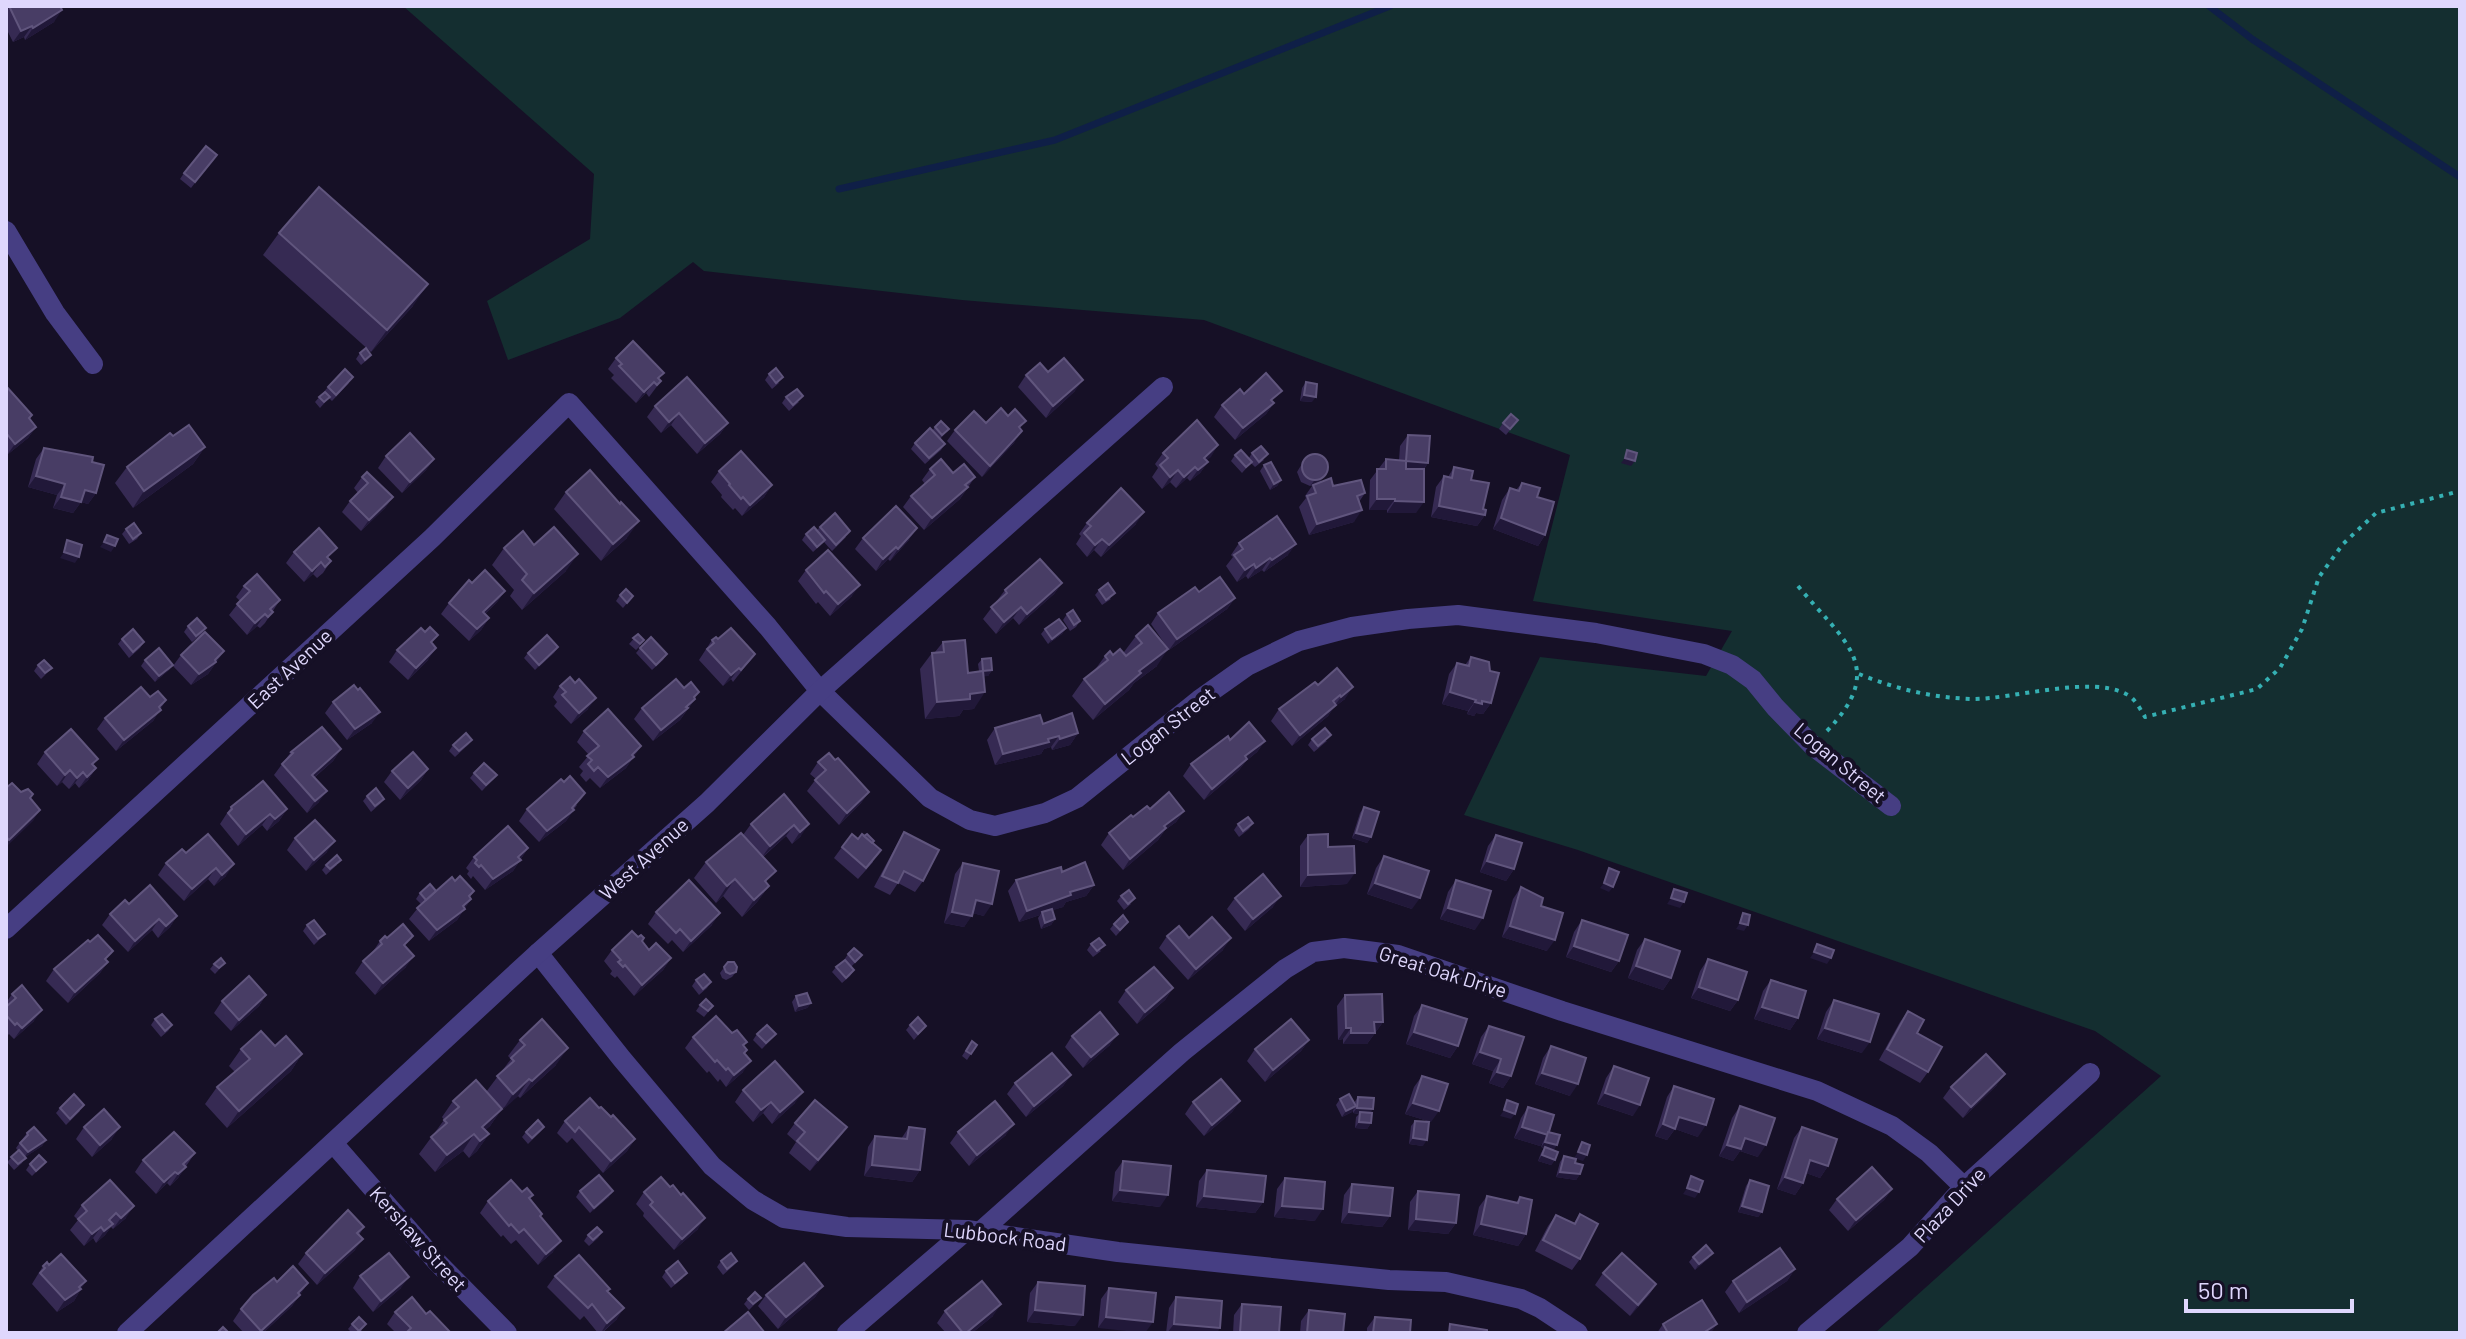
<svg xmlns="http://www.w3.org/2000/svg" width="2466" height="1339" font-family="Barlow,sans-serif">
	<rect width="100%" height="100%" fill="#161026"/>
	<polygon fill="#142e30" points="403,6 2460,6 2460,1333 1875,1333 2161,1076 2095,1031 1578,850 1464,815 1540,657 1706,676 1732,631 1533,601 1570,455 1204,320 962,300 704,271 693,262 620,318 508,360 487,301 590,239 594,174"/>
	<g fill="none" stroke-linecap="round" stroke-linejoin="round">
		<g stroke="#0f1f47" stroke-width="7">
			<polyline points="2209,6 2252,39 2460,177"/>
			<polyline points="839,189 1055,140 1390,6"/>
		</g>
		<g stroke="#35b0b3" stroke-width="4" stroke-dasharray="4 6" stroke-linecap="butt">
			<path d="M1798,586C1844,642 1889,667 1826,732"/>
			<path d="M1859,674C1896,689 1933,698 1973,699C2013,699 2091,675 2126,694C2135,698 2140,709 2145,717L2257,689L2280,668L2302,629L2319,577L2343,544L2376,513L2460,491"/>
		</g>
		<g stroke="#463e83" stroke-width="20">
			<polyline points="6,231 55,313 93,364"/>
			<polyline points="6,929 432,538 569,403 768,627 820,691 930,798 970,820 995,826 1045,813 1077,798 1199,700 1247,666 1299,641 1352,627 1408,619 1458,615 1596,633 1663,646 1704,654 1732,665 1753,680 1775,707 1813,746 1891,806"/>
			<polyline points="538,953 622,1059 712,1166 753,1200 784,1218 847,1227 967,1230 1118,1252 1389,1280 1446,1282 1521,1299 1540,1308 1578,1333"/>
			<polyline points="333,1143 436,1261 507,1333"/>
			<polyline points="980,1232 1182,1052 1285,969 1313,952 1344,948 1398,955 1562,1011 1817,1091 1892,1126 1929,1153 1964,1187"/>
			<polyline points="127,1333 538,953 707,803 820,691 1163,387"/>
			<polyline points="847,1333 967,1230"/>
			<polyline points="1807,1333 1910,1247 1964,1187 2090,1073"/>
		</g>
	</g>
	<g fill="#362a53">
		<polygon points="6,6 60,6 54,22 25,40 24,37 13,42 6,28"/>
		<polygon points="217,155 191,188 180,179 184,173"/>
		<polygon points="279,233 413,306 371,352 263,255"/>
		<polygon points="360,353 371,355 367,360 361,365 356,359"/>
		<polygon points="616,358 661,381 649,397 646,393 636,403 611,378 614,375 608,369"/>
		<polygon points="1048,372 1075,391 1046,418 1018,387 1026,375"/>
		<polygon points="769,374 779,383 772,389 765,380"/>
		<polygon points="1306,382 1312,402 1300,401 1302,388"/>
		<polygon points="349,383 332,401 329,398 320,408 315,402 328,387"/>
		<polygon points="6,386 32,415 30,419 36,427 28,438 7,455 6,454"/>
		<polygon points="1244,394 1274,403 1266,414 1235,440 1214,417 1222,405"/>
		<polygon points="786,397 799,402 789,411 782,403"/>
		<polygon points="655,406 728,423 720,434 697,454 671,425 661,433 647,417"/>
		<polygon points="1518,420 1506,435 1499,429 1503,423"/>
		<polygon points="986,423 1020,429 1014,443 982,477 947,441 955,430"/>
		<polygon points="935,427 949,429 940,439 945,444 941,450 925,464 911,449 915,443 932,431"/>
		<polygon points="1408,435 1428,463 1424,469 1416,513 1387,513 1387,510 1369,510 1370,480 1386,459 1399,460 1400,446"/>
		<polygon points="173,436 205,447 193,464 133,508 115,483 127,467"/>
		<polygon points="1218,445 1206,460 1208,462 1200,473 1190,481 1187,478 1176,488 1170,482 1162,489 1152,477 1158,468 1155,464 1163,453"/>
		<polygon points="44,448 92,462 96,493 88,504 81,502 73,513 53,508 57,495 28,487 36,459"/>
		<polygon points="1252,453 1264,460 1255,467 1251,463 1242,473 1231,461 1235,455 1249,458"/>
		<polygon points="386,456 434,459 426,470 402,493 378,468"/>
		<polygon points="1306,457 1323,477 1320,482 1333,486 1365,493 1359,502 1354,522 1309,535 1299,507 1306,498 1305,496 1312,486 1310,486 1301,482 1297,472"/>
		<polygon points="1264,465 1281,480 1277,486 1270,490 1260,471"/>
		<polygon points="1454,467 1471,480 1485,515 1477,526 1431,517 1436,487 1444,476 1448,477"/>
		<polygon points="930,469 975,477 960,499 924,530 903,507 911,496 925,484 922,480"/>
		<polygon points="719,471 772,485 764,497 742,516 735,508 733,510 721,497 722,495 711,482"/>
		<polygon points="362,477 393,497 385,508 361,531 342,512 350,501 358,493 354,488"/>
		<polygon points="1522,483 1537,497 1545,535 1538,546 1493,529 1502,500 1510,488 1516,490"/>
		<polygon points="566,492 627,538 601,561 554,509"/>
		<polygon points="1087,523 1136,524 1101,557 1094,550 1087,557 1076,544 1081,536 1079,534"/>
		<polygon points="820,527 846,537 832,551 824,542 813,552 802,540 806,534 817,530"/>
		<polygon points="126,529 141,533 137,539 129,544 122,534"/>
		<polygon points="863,538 909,540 890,561 888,559 876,571 855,549"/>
		<polygon points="1239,543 1288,555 1264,572 1262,570 1248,579 1246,576 1237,582 1226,566 1233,557 1231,555"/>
		<polygon points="534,545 566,571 522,610 510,596 514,590 492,565 504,548"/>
		<polygon points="294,552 329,559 331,561 323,573 317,578 313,574 304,582 286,563"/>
		<polygon points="806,570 852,596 830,616 818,602 816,604 798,581"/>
		<polygon points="472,583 505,591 497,602 485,614 489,618 481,630 469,641 441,614 449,603"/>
		<polygon points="1062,583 1054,594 1019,625 1013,618 996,634 983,619 1005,590"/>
		<polygon points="244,586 280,600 265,623 260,628 257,626 247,635 229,615 240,601 236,597"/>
		<polygon points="1099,590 1111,599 1102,605 1095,595"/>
		<polygon points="1199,592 1235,598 1227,609 1169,650 1151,624 1158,613"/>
		<polygon points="620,595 633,596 623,608 616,601"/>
		<polygon points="1067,614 1080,621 1076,627 1070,631 1063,620"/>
		<polygon points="1148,625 1157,666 1134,683 1129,690 1093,720 1072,696 1084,679 1094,671 1105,656 1124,652 1136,636"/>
		<polygon points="188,626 206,628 202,634 192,642 184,632"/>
		<polygon points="1066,628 1062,634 1048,644 1041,634 1045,629"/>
		<polygon points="638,634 640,646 636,650 629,644"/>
		<polygon points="122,639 144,642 140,648 129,658 118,644"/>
		<polygon points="718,639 755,654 733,682 731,679 723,686 699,660 712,640"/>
		<polygon points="943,642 968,673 979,671 978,664 982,659 992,670 988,676 984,676 974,709 963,710 959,716 925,719 920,669 932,653 935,652"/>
		<polygon points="432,644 428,660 408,680 389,662 397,650"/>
		<polygon points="558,647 554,653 535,670 524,658 528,653"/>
		<polygon points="640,648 667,654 663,660 652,670 636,653"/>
		<polygon points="224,651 208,674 191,685 173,666 181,655"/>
		<polygon points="1471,657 1491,703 1483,714 1476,713 1474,716 1467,714 1468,711 1442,704 1449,674 1457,663 1465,665"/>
		<polygon points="145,660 173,665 169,670 155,682 141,666"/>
		<polygon points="38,665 52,668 41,679 34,671"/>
		<polygon points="575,683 588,709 571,724 554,706 557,702 553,697 560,686"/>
		<polygon points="1318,685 1345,699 1333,708 1328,716 1292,746 1271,721 1279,709"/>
		<polygon points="150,697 166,700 153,721 116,751 97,729 105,718"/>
		<polygon points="695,699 680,720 653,741 634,719 642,708"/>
		<polygon points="333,702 372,723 347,740 325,713"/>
		<polygon points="1043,724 1078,733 1070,745 1052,750 1051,747 1044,749 1041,754 995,765 987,740 995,728"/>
		<polygon points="584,731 641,746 626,768 600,788 590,778 586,782 580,775 583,771 579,767 589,755 577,742"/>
		<polygon points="1312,739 1327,741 1314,752 1308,745"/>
		<polygon points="472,740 468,745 455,757 449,751 453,745"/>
		<polygon points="1230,740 1265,741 1257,752 1246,761 1239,770 1204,800 1183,776 1191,764"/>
		<polygon points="341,749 333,761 315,777 319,802 307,813 274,775 291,752"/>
		<polygon points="45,752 98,759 93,765 96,768 88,780 79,788 75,783 69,789 62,782 57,786 37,764"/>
		<polygon points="835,760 869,792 861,803 839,825 807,791 816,779 810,774 818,762"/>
		<polygon points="428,769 421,780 400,800 384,782 392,771"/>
		<polygon points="474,773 497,775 482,791 470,778"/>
		<polygon points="784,794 801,836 792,844 786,836 763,857 767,884 769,886 757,902 742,917 723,896 716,903 694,878 706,862 743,835 751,824"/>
		<polygon points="367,796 384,799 380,804 371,812 363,801"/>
		<polygon points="577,805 566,821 539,842 519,821 527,809"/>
		<polygon points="231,807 287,809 279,821 267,831 262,825 238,846 220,824"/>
		<polygon points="1364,807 1371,837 1367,843 1352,838 1360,813"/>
		<polygon points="1150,809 1184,811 1176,822 1165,830 1158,840 1123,870 1101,845 1109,833 1133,817"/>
		<polygon points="1253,823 1249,829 1239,837 1234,830 1238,824"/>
		<polygon points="904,832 923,881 915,892 898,883 890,895 874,887 897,844"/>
		<polygon points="208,834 226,876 214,886 208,879 184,901 158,875 166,863 186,853"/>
		<polygon points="1308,835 1328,847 1347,884 1300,887 1300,846"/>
		<polygon points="1496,835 1514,869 1506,881 1480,872 1488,846"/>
		<polygon points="295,838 327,852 306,871 287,850"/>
		<polygon points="858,839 873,843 873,862 858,879 834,858 842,847"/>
		<polygon points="528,848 513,871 485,890 473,876 471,879 467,874 469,871 466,868 474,857"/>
		<polygon points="1384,856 1412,909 1367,894 1376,868"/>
		<polygon points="963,863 984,916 973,913 964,927 944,923 955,874"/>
		<polygon points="326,865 337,865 326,875 322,870"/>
		<polygon points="1062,872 1094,885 1086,896 1066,902 1063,907 1052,910 1055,919 1051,925 1041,929 1038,918 1040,915 1019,922 1008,891 1016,880"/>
		<polygon points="1456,880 1475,930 1440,919 1448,892"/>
		<polygon points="455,881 474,891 470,897 471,899 457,920 429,941 409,919 421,904 416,899 420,893 436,891"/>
		<polygon points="1521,887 1541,906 1547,951 1502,937 1513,899"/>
		<polygon points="1121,896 1131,904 1124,910 1117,901"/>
		<polygon points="1235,898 1273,907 1245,931 1227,909"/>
		<polygon points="129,904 177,916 170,927 158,938 152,930 128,952 102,925 110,914"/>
		<polygon points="656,912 712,925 683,952 672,940 668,944 648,924"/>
		<polygon points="1582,920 1619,961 1611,972 1566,957 1574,932"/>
		<polygon points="1114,924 1124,927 1116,936 1110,929"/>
		<polygon points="307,925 325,934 314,945 303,931"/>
		<polygon points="1167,936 1189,938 1223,950 1188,980 1159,948"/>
		<polygon points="638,937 644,938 642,942 649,950 671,958 663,970 634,996 617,976 615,978 610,974 612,971 604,961 612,950"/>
		<polygon points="387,938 405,947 406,967 375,995 355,973 363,961 372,953 380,941"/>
		<polygon points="1645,939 1671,978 1663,990 1628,978 1637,950"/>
		<polygon points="1091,944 1101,951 1093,957 1087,950"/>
		<polygon points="848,954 862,955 851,967 854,970 850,976 842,983 832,972 836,967 844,960"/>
		<polygon points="1708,959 1738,1000 1730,1011 1691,998 1700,971"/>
		<polygon points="108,962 100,973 68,1003 46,981 54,969"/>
		<polygon points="728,962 736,972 732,977 726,980 722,978 720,973"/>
		<polygon points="225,963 215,974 210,969 214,964"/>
		<polygon points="696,980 711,982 707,988 699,995 692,986"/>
		<polygon points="1771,980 1798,1018 1790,1030 1754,1019 1763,991"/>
		<polygon points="1173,988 1165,1000 1137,1024 1118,1002 1126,990"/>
		<polygon points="12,994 34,1021 14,1039 9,1034 7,1036 6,1035 6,1003"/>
		<polygon points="266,995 259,1006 231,1031 214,1013 222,1001"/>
		<polygon points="1345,995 1383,1022 1367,1044 1343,1044 1343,1039 1338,1040 1337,1006"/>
		<polygon points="796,996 811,1003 807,1008 795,1012 792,1002"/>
		<polygon points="1834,1000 1862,1053 1817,1039 1826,1012"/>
		<polygon points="700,1005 709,1011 704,1017 696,1011"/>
		<polygon points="1422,1005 1458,1046 1450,1058 1406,1044 1414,1016"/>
		<polygon points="1908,1011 1917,1033 1928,1072 1920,1083 1879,1060 1900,1022"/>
		<polygon points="155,1019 172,1025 168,1031 161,1037 151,1025"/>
		<polygon points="910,1025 926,1026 914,1040 906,1030"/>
		<polygon points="1489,1026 1511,1076 1503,1088 1489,1083 1493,1071 1472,1064 1481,1037"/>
		<polygon points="732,1033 747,1042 744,1046 747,1050 745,1054 743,1072 726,1087 720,1079 718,1082 709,1071 707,1073 685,1048 693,1037"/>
		<polygon points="757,1034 776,1034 762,1049 753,1040"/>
		<polygon points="1072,1036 1110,1045 1083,1068 1065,1047"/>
		<polygon points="520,1040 556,1065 520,1098 518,1096 501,1110 490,1126 485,1130 489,1134 477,1151 469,1158 463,1151 435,1172 419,1154 444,1120 442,1117 453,1101 486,1092 511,1059 508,1056"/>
		<polygon points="1309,1040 1301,1051 1265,1082 1247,1061 1255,1049"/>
		<polygon points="972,1041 977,1045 967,1060 962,1056"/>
		<polygon points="275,1046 302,1054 291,1071 227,1128 205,1104 217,1087 235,1072 229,1066 241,1049"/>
		<polygon points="1551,1046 1570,1096 1535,1084 1543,1058"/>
		<polygon points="1614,1066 1633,1116 1597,1104 1606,1078"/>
		<polygon points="1071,1075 1063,1086 1026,1117 1007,1094 1015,1083"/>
		<polygon points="1422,1076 1431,1122 1405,1114 1414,1087"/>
		<polygon points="1997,1085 1963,1118 1943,1098 1951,1087"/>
		<polygon points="1674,1086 1698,1137 1675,1129 1667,1140 1655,1136 1667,1097"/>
		<polygon points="743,1090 795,1103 772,1124 763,1113 753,1122 735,1102"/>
		<polygon points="1358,1097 1370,1113 1371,1123 1367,1129 1355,1128 1356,1117 1359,1114 1353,1113 1353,1110 1352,1112 1342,1117 1336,1105 1340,1099 1354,1103"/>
		<polygon points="1240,1101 1232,1112 1204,1136 1185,1114 1193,1102"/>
		<polygon points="1740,1106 1758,1157 1740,1151 1733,1161 1719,1156 1732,1118"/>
		<polygon points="1528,1107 1557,1145 1553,1150 1555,1160 1551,1165 1538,1161 1541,1153 1544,1148 1541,1147 1543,1141 1540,1146 1514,1138 1521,1118"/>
		<polygon points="60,1108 80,1111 66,1125 56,1113"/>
		<polygon points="599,1108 635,1139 627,1151 603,1173 572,1138 567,1143 557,1133 565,1121"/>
		<polygon points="1415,1121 1423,1146 1409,1144 1411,1126"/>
		<polygon points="795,1123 847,1127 839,1138 810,1171 789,1153 796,1142 787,1134"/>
		<polygon points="84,1127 112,1139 92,1157 76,1139"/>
		<polygon points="544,1127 540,1132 528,1144 522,1137 526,1132"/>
		<polygon points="909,1127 920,1170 912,1182 864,1176 868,1147 875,1136 901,1139"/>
		<polygon points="1802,1127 1828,1166 1820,1178 1806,1173 1803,1183 1795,1195 1777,1189 1794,1138"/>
		<polygon points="958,1132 1006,1135 969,1166 950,1143"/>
		<polygon points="27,1133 46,1140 42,1146 25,1157 22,1163 14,1170 7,1162 18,1151 16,1148"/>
		<polygon points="195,1153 178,1178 170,1186 167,1183 156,1194 135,1172 143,1160"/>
		<polygon points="1564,1156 1575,1163 1580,1174 1576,1180 1556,1177 1560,1162"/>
		<polygon points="1123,1161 1160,1207 1112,1201 1115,1172"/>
		<polygon points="46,1162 32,1176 26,1170 30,1164"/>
		<polygon points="1207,1170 1263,1202 1255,1213 1196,1207 1199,1181"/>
		<polygon points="1285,1178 1315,1221 1274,1217 1277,1189"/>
		<polygon points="110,1180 126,1218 113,1229 111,1227 105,1235 96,1243 93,1238 84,1246 70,1230 78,1220 74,1216 82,1205"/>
		<polygon points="1750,1180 1762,1212 1758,1217 1738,1212 1746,1186"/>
		<polygon points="1352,1184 1390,1216 1382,1227 1341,1223 1344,1195"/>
		<polygon points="670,1187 698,1229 674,1250 643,1216 644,1213 636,1204 644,1192"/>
		<polygon points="1892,1189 1884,1200 1848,1231 1829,1210 1837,1199"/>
		<polygon points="580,1191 609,1197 590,1213 576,1197"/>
		<polygon points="1418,1191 1456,1223 1448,1234 1408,1230 1410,1202"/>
		<polygon points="522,1192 529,1199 540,1217 553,1252 538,1265 516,1240 511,1244 503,1235 501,1237 480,1213 488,1201"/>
		<polygon points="1487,1196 1516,1203 1520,1197 1526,1234 1518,1246 1473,1235 1479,1207"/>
		<polygon points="1580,1214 1580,1259 1572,1270 1535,1251 1548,1226 1556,1215 1574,1223"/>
		<polygon points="364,1227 359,1235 355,1250 317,1285 298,1264 306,1253"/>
		<polygon points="602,1232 598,1238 589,1246 584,1241 588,1235"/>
		<polygon points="1693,1257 1709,1258 1695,1270 1689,1262"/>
		<polygon points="721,1261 737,1261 733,1266 723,1275 717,1267"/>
		<polygon points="43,1266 81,1289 74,1301 57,1312 32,1284"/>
		<polygon points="1795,1269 1787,1281 1739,1313 1725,1292 1733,1281"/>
		<polygon points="666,1271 683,1278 671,1288 662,1277"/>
		<polygon points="1603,1273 1656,1284 1649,1295 1630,1316 1595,1285"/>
		<polygon points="360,1276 401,1288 373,1312 353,1288"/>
		<polygon points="555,1276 610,1289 607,1292 617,1319 602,1333 598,1333 584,1316 580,1320 547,1287"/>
		<polygon points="277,1282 308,1283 292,1306 263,1333 244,1333 233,1321 241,1309"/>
		<polygon points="1038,1282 1075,1326 1027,1322 1030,1293"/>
		<polygon points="823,1286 815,1297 778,1329 758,1306 766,1295"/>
		<polygon points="1109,1288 1156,1293 1098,1328 1101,1299"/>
		<polygon points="1176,1297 1217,1333 1166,1333 1169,1308"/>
		<polygon points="761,1298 749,1310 744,1304 748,1299"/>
		<polygon points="1242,1304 1279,1333 1233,1333 1234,1315"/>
		<polygon points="1309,1310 1343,1333 1300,1333 1301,1321"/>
		<polygon points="945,1311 993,1316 972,1333 946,1333 937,1323"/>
		<polygon points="395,1312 426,1314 451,1333 396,1333 387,1324"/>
		<polygon points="1375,1317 1410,1333 1367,1333 1367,1328"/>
		<polygon points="352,1324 362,1330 359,1333 352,1333 348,1329"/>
		<polygon points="1663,1324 1711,1333 1657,1333"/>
	</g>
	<g fill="#211839">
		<polygon points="62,10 54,22 25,40 33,28"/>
		<polygon points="32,26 24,37 13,42 21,31"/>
		<polygon points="428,284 413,306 371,352 387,330"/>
		<polygon points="1083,380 1075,391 1046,418 1053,406"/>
		<polygon points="654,382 646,393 636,403 644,392"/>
		<polygon points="1304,395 1316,397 1312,402 1300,401"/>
		<polygon points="1274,403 1266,414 1235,440 1243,428"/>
		<polygon points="679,413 671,425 661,433 669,422"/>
		<polygon points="728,423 720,434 697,454 705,443"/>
		<polygon points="36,427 28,438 7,455 15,444"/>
		<polygon points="1022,431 1014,443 982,477 990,466"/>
		<polygon points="1218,445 1211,457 1196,469 1204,458"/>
		<polygon points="205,447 193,464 133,508 144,491"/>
		<polygon points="1625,458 1635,461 1631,466 1621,463"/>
		<polygon points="434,459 426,470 402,493 410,482"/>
		<polygon points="1406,461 1428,463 1420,474 1398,472"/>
		<polygon points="1208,462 1200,473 1190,481 1198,470"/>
		<polygon points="1195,467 1187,478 1176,488 1184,477"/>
		<polygon points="1178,470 1170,482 1162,489 1170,477"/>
		<polygon points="36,476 65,484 57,495 28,487"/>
		<polygon points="1323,477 1319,483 1310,486 1314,481"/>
		<polygon points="1281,480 1277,486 1270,490 1274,484"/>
		<polygon points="772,485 764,497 742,516 750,505"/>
		<polygon points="968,487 960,499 924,530 932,518"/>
		<polygon points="85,490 96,493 88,504 81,502 73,513 53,508 61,497"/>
		<polygon points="393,497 385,508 361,531 369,520"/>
		<polygon points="1377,499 1395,499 1387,510 1369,510"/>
		<polygon points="1395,501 1424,502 1416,513 1387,513"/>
		<polygon points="1439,506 1485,515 1477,526 1431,517"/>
		<polygon points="1362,510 1354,522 1309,535 1317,524"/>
		<polygon points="1144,512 1136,524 1101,557 1109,545"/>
		<polygon points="1501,518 1545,535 1538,546 1493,529"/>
		<polygon points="639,521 627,538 601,561 613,544"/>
		<polygon points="917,528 909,540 890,561 898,549"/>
		<polygon points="1102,539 1094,550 1087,557 1095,545"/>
		<polygon points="104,542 115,546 111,552 100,547"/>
		<polygon points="1296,544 1288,555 1264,572 1272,560"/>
		<polygon points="896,547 888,559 876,571 883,559"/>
		<polygon points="64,552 79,557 75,563 60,558"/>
		<polygon points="578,554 566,571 522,610 534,593"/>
		<polygon points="1270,558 1262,570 1248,579 1256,568"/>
		<polygon points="321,562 313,574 304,582 312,571"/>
		<polygon points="1254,564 1246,576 1237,582 1245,570"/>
		<polygon points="1062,583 1054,594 1019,625 1027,614"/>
		<polygon points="860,585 852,596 830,616 838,604"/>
		<polygon points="505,591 497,602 475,623 483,612"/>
		<polygon points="1235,598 1227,609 1169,650 1177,639"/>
		<polygon points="1021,607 1013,618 996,634 1004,622"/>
		<polygon points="265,614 257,626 247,635 255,623"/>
		<polygon points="489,618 481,630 469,641 477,629"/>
		<polygon points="1066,628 1062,634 1048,644 1052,639"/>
		<polygon points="558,647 554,653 535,670 539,665"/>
		<polygon points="436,648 428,660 408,680 416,668"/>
		<polygon points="1168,649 1157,666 1134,683 1129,690 1093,720 1105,704 1139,671"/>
		<polygon points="224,651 208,674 191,685 199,674"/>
		<polygon points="173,665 169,670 155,682 159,676"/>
		<polygon points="739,668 731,679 723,686 731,675"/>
		<polygon points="992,670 988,676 979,677 983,671"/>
		<polygon points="1353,687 1345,699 1333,708 1341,697"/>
		<polygon points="699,692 680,720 653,741 661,730"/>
		<polygon points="985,692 974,709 963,710 959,716 925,719 937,702 970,694"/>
		<polygon points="1450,692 1476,700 1468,711 1442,704"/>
		<polygon points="596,698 588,709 571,724 579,713"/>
		<polygon points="166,700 153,721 116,751 124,740"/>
		<polygon points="1482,701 1491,703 1483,714 1476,713 1474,716 1467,714 1475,702"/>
		<polygon points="1336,705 1328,716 1292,746 1300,735"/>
		<polygon points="380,712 372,723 347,740 355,729"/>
		<polygon points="1078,733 1070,745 1052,750 1060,739"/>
		<polygon points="1059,736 1051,747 1044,749 1041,754 995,765 1003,754"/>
		<polygon points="1265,741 1257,752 1246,761 1239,770 1204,800 1212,789 1245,756"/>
		<polygon points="641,746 626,768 600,788 608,777"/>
		<polygon points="341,749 333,761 304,786 312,775"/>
		<polygon points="96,768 88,780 79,788 87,777"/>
		<polygon points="428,769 421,780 400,800 408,788"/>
		<polygon points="70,770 62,782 57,786 65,775"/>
		<polygon points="83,772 75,783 69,789 77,778"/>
		<polygon points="327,791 319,802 307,813 315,801"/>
		<polygon points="869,792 861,803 839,825 847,813"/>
		<polygon points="585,793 570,813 574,810 566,821 539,842 547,831"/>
		<polygon points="287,809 279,821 267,831 275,819"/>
		<polygon points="40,810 33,821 6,847 9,840"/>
		<polygon points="1184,811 1176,822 1165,830 1158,840 1123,870 1130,859 1164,826"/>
		<polygon points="270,814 262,825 238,846 246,834"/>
		<polygon points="809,824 801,836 792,844 800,832"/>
		<polygon points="794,825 786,836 762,857 770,846"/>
		<polygon points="1356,833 1371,837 1367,843 1352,838"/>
		<polygon points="335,841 327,852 306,871 314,860"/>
		<polygon points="528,848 513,871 485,890 493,879"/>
		<polygon points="1487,861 1514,869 1506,881 1480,872"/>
		<polygon points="234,864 226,876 214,886 222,875"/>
		<polygon points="216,868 208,879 184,901 192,889"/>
		<polygon points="1355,873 1347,884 1300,887 1308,875"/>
		<polygon points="735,879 723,896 716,903 727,886"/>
		<polygon points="1375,883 1420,898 1412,909 1367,894"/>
		<polygon points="1604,883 1613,887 1609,892 1600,888"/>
		<polygon points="1094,885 1086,896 1066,902 1063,907 1042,914 1042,912 1040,915 1019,922 1027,911 1070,892"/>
		<polygon points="769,886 757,902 742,917 754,900"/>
		<polygon points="1281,896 1273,907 1245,931 1253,919"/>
		<polygon points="1671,898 1684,902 1680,908 1667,904"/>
		<polygon points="471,899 457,920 429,941 437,930"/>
		<polygon points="976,900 992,904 984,916 968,912"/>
		<polygon points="1448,908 1483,918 1475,930 1440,919"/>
		<polygon points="952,912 972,916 964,927 944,923"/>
		<polygon points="720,913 712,925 683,952 691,941"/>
		<polygon points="177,916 170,927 158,938 166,926"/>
		<polygon points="159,919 152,930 128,952 135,941"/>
		<polygon points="1055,919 1051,925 1041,929 1045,923"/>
		<polygon points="1740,923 1748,925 1744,931 1736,929"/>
		<polygon points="1510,926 1555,940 1547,951 1502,937"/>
		<polygon points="1231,938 1223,950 1188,980 1196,969"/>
		<polygon points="1574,946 1619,961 1611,972 1566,957"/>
		<polygon points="1814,952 1831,958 1827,964 1810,958"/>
		<polygon points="414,956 406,967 375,995 383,983"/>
		<polygon points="671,958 663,970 634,996 642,985"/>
		<polygon points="108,962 100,973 68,1003 75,992"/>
		<polygon points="1636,966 1671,978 1663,990 1628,978"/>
		<polygon points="1699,987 1738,1000 1730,1011 1691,998"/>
		<polygon points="1173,988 1165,1000 1137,1024 1145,1012"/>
		<polygon points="266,995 259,1006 231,1031 239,1020"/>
		<polygon points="811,1003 807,1008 795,1012 799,1006"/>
		<polygon points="1762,1007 1798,1018 1790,1030 1754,1019"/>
		<polygon points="42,1010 34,1021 14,1039 22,1028"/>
		<polygon points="1374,1022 1383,1022 1367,1044 1343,1044 1351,1033"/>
		<polygon points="1346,1028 1351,1028 1343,1039 1338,1040"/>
		<polygon points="1825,1028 1870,1042 1862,1053 1817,1039"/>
		<polygon points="1414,1032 1458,1046 1450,1058 1406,1044"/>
		<polygon points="1118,1034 1110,1045 1083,1068 1091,1057"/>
		<polygon points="1309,1040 1301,1051 1265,1082 1273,1070"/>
		<polygon points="568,1048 556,1065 520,1098 532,1081"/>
		<polygon points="1480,1052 1501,1059 1493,1071 1472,1064"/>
		<polygon points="302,1054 291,1071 227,1128 239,1111"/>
		<polygon points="751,1061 743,1072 726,1087 734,1075"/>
		<polygon points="1497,1072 1511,1076 1503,1088 1489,1083"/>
		<polygon points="1542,1073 1578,1084 1570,1096 1535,1084"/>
		<polygon points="2005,1074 1997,1085 1963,1118 1971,1107"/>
		<polygon points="1071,1075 1063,1086 1026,1117 1034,1106"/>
		<polygon points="529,1079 518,1096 502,1111 513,1094"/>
		<polygon points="803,1092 795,1103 772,1124 780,1112"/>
		<polygon points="1605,1093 1640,1105 1633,1116 1597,1104"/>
		<polygon points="1240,1101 1232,1112 1204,1136 1212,1125"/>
		<polygon points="771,1102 763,1113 753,1122 761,1110"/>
		<polygon points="1413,1103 1439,1111 1431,1122 1405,1114"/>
		<polygon points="1356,1106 1352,1112 1342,1117 1346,1111"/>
		<polygon points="1357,1108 1373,1109 1369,1115 1360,1112 1359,1114 1353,1113"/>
		<polygon points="502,1109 490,1126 477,1137 482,1127"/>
		<polygon points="1504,1110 1515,1114 1511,1119 1500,1116"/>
		<polygon points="1679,1117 1706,1125 1698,1137 1675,1129 1667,1140 1655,1136 1663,1124"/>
		<polygon points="1359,1122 1371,1123 1367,1129 1355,1128"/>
		<polygon points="1014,1124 1006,1135 969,1166 977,1155"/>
		<polygon points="120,1127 112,1139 92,1157 100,1145"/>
		<polygon points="847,1127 839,1138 810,1171 818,1160"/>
		<polygon points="1522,1127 1548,1135 1540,1146 1514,1138"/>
		<polygon points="474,1134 463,1151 435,1172 447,1155"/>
		<polygon points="489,1134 477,1151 469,1158 480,1141"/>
		<polygon points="1413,1138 1427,1140 1423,1146 1409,1144"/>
		<polygon points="1745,1138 1766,1145 1758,1157 1740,1151 1733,1161 1719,1156 1727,1145"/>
		<polygon points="635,1139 627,1151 603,1173 611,1161"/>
		<polygon points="46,1140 42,1146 24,1158 28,1152"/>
		<polygon points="1545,1142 1557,1145 1553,1151 1541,1147"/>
		<polygon points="1578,1152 1587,1155 1583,1161 1574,1158"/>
		<polygon points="1542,1155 1555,1160 1551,1165 1538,1161"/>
		<polygon points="1810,1160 1828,1166 1820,1178 1803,1172"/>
		<polygon points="872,1165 920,1170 912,1182 864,1176"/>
		<polygon points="186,1167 178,1178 170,1186 178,1174"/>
		<polygon points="175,1172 167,1183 156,1194 164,1182"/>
		<polygon points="1560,1172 1580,1174 1576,1180 1556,1177"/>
		<polygon points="1785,1177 1803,1183 1795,1195 1777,1189"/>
		<polygon points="1687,1188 1699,1192 1695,1198 1683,1194"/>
		<polygon points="1892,1189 1884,1200 1848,1231 1856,1220"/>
		<polygon points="1120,1190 1168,1195 1160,1207 1112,1201"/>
		<polygon points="613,1191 609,1197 590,1213 594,1208"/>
		<polygon points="1204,1196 1263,1202 1255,1213 1196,1207"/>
		<polygon points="134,1206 126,1218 113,1229 121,1218"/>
		<polygon points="1282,1206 1323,1209 1315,1221 1274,1217"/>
		<polygon points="1742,1206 1762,1212 1758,1217 1738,1212"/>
		<polygon points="1349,1212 1390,1216 1382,1227 1341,1223"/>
		<polygon points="705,1218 698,1229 674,1250 682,1239"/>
		<polygon points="1416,1219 1456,1223 1448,1234 1408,1230"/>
		<polygon points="113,1224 105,1235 96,1243 104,1231"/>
		<polygon points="1481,1224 1526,1234 1518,1246 1473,1235"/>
		<polygon points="101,1227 93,1238 84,1246 92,1234"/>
		<polygon points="363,1239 355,1250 317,1285 325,1273"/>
		<polygon points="561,1241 553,1252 538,1265 546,1254"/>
		<polygon points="1713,1253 1709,1258 1695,1270 1699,1264"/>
		<polygon points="1795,1269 1787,1281 1739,1313 1747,1302"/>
		<polygon points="409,1277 401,1288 373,1312 381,1301"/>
		<polygon points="86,1281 74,1301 57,1312 65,1300"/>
		<polygon points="308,1283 292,1306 263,1333 259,1333"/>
		<polygon points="1656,1284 1649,1295 1630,1316 1638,1305"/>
		<polygon points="823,1286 815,1297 778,1329 786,1317"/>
		<polygon points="1001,1304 993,1316 972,1333 966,1333"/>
		<polygon points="624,1308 617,1319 601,1333 607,1323"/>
		<polygon points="1035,1310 1083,1315 1075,1326 1027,1322"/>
		<polygon points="1106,1317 1153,1322 1145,1333 1098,1328"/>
		<polygon points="1174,1324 1220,1328 1217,1333 1167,1333"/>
		<polygon points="1717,1324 1711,1333 1703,1333"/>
	</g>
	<g fill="#483d65" stroke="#60557d" stroke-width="2">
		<polygon points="9,6 60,6 62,10 33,28 32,26 21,31"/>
		<polygon points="206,146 217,155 195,182 184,173"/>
		<polygon points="319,187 428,284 387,330 279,233"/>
		<polygon points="633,341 664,373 658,378 661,381 657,385 654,382 644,392 619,366 622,364 616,358"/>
		<polygon points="366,348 371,355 365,360 360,353"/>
		<polygon points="1064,358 1083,380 1053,406 1026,375 1040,363 1048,372"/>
		<polygon points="776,368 783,377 776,383 769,374"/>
		<polygon points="345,369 353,377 336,395 328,387"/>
		<polygon points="1266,373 1282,391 1271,400 1274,403 1243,428 1222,405 1240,389 1244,394"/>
		<polygon points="687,377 728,423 705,443 679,413 669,422 655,406"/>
		<polygon points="1306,382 1317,384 1316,397 1304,395"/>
		<polygon points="6,386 32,415 29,418 36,427 15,444 7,434 6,435"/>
		<polygon points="797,389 803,396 793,405 786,397"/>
		<polygon points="325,392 330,397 324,402 319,397"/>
		<polygon points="1001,408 1008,416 1015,409 1026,421 1019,427 1022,431 990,466 955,430 974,411 986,423"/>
		<polygon points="1511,414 1518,420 1510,429 1503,423"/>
		<polygon points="1197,420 1218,445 1204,458 1208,462 1198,470 1195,467 1184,477 1178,470 1170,477 1160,465 1168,458 1163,453"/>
		<polygon points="941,421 949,429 942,435 935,427"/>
		<polygon points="189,425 205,447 144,491 127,467 170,433 173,436"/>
		<polygon points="930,428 945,444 929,458 915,443"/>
		<polygon points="410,433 434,459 410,482 386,456"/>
		<polygon points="1408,435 1430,436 1428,463 1406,461 1406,469 1424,469 1424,502 1395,501 1395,499 1377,499 1377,469 1386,469 1386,459 1406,461"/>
		<polygon points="1261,446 1268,454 1259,462 1252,453"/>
		<polygon points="44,448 93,457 92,462 104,465 96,493 85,490 81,502 61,497 65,484 36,476"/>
		<polygon points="1241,450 1252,462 1246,467 1235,455"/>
		<polygon points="1627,450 1637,453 1635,461 1625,458"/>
		<polygon points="741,451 772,485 750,505 743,497 741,499 729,485 730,484 719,471"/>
		<circle cx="1315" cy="467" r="13"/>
		<polygon points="941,459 953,473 964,464 975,477 965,485 968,487 932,518 911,496 935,475 930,469"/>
		<polygon points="1271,462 1281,480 1274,484 1264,465"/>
		<polygon points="1454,467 1473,471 1471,480 1489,483 1483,509 1486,510 1485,515 1439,506 1444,476 1452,478"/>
		<polygon points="590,470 620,504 621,502 639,521 613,544 566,492"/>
		<polygon points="367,472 393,497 369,520 350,501 368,483 362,477"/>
		<polygon points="1331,478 1333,486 1361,480 1365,493 1357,496 1362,510 1317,524 1307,496 1316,493 1313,485"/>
		<polygon points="1522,483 1540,488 1537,497 1554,502 1545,535 1501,518 1510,488 1519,491"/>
		<polygon points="1121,488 1144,512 1109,545 1102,539 1095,545 1084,533 1091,526 1087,523"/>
		<polygon points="896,506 917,528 898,549 896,547 883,559 863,538"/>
		<polygon points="835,513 850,531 836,545 820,527"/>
		<polygon points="1277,516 1296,544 1272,560 1270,558 1256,568 1254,564 1245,570 1234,555 1243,549 1239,543"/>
		<polygon points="134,523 141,533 133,539 126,529"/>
		<polygon points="554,527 578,554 534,593 522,580 527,574 504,548 523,531 534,545"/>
		<polygon points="814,527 825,540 817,547 806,534"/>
		<polygon points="319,528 337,548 327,557 331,561 325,567 321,562 312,571 294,552"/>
		<polygon points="107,535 118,539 115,546 104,542"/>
		<polygon points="67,540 82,545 79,557 64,552"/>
		<polygon points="828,550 860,585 838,604 826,591 824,593 806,570"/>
		<polygon points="1040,559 1062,583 1027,614 1021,607 1004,622 991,607 1007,593 1005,590"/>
		<polygon points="485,570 505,591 483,612 489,618 477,629 449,603 469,580 472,583"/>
		<polygon points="257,574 280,600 270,609 273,612 268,617 265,614 255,623 237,604 250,591 244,586"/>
		<polygon points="1220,577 1235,598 1177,639 1158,613 1195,587 1199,592"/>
		<polygon points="1108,583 1115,593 1106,600 1099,590"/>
		<polygon points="626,589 633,596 627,603 620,595"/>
		<polygon points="1073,610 1080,621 1074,625 1067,614"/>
		<polygon points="197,618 206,628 196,636 188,626"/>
		<polygon points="1059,619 1066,628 1052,639 1045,629"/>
		<polygon points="1148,625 1168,649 1139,671 1141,673 1105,704 1084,679 1108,660 1105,656 1110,651 1113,655 1120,649 1126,656 1142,643 1136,636"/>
		<polygon points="430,627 438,635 431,642 436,648 416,668 397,650 421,628 425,632"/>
		<polygon points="731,628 755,654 741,670 739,668 731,675 707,649 714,643 712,640 716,637 718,639"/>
		<polygon points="133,629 144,642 133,652 122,639"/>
		<polygon points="205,632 224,651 215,660 216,662 199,674 181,655"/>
		<polygon points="638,634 644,640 640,644 633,638"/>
		<polygon points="547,635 558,647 539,665 528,653"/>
		<polygon points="651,637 667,654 656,665 640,648"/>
		<polygon points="965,640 968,673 983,671 985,692 970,694 970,699 937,702 932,653 944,652 943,642"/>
		<polygon points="159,648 173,665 159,676 145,660"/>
		<polygon points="1471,657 1489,662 1490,671 1499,673 1491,703 1482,701 1482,704 1475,702 1476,700 1450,692 1457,663 1469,666"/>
		<polygon points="991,658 992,670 983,671 982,659"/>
		<polygon points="44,660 52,668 45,673 38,665"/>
		<polygon points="1337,668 1353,687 1341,697 1340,695 1333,701 1336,705 1300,735 1279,709 1315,682 1318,685"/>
		<polygon points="570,677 575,683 579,679 596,698 579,713 562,695 566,692 560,686"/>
		<polygon points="676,679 684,688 691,682 699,692 694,697 695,699 686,707 688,708 661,730 642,708"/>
		<polygon points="354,685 358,690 360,688 380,712 355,729 333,702"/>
		<polygon points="141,687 150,697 158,691 166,700 159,707 161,710 124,740 105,718"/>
		<polygon points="608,709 641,746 632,755 634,757 608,777 598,767 594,771 588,764 592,760 587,756 599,746 584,731"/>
		<polygon points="1072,713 1078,733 1060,739 1059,736 1048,739 1049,742 1003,754 995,728 1040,715 1043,724"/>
		<polygon points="1249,722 1265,741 1245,756 1247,759 1212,789 1191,764 1228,736 1230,740"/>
		<polygon points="322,727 341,749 312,775 327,791 315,801 282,764 293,753 291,752"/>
		<polygon points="1325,728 1331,735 1318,746 1312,739"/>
		<polygon points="71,729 98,759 92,764 96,768 87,777 83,772 77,778 70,770 65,775 45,752"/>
		<polygon points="466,733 472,740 459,751 453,745"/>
		<polygon points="413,752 428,769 408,788 392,771"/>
		<polygon points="829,753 835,760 838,758 869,792 847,813 815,780 826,770 818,762"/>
		<polygon points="484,763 497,775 486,785 474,773"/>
		<polygon points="570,776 585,793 572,808 574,810 547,831 527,809 561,779 564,782"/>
		<polygon points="263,781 287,809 275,819 270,814 246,834 228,813 232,809 231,807"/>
		<polygon points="12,783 21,792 28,789 33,794 30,798 40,810 9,840 6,836 6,788"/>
		<polygon points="376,788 384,799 375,806 367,796"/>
		<polygon points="1169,792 1184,811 1164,826 1166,828 1130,859 1109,833 1131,815 1133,817 1147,806 1150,809"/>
		<polygon points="784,794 809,824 800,832 794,825 770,846 751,824"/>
		<polygon points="1364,807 1379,812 1371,837 1356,833"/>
		<polygon points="1248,817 1253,823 1243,831 1238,824"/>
		<polygon points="315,820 335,841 314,860 295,838"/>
		<polygon points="508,826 528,848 518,857 521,860 493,879 481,865 479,867 475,863 477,860 474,857"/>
		<polygon points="904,832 939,850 923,881 904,871 898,883 882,876"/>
		<polygon points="741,833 776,871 765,881 769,886 754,900 735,879 727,886 706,862"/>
		<polygon points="208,834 234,864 222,875 216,868 192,889 166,863 182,849 186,853"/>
		<polygon points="852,834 858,839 862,834 881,850 866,868 842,847"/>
		<polygon points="867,834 874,841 872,843 864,836"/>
		<polygon points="1328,834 1328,847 1354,846 1355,873 1308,875 1308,835"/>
		<polygon points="1496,835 1522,843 1514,869 1487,861"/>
		<polygon points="337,855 341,860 330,869 326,865"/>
		<polygon points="1384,856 1429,871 1420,898 1375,883"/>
		<polygon points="1085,862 1094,885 1070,892 1071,895 1027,911 1016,880 1061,867 1062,872"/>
		<polygon points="963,863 999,871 992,904 976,900 972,916 952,912"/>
		<polygon points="1609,868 1619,872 1613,887 1604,883"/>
		<polygon points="1263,874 1281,896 1253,919 1235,898"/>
		<polygon points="460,876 474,891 469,896 471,899 463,906 465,909 437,930 417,908 452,877 455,881"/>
		<polygon points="689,880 720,913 691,941 680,929 676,933 656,912"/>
		<polygon points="1456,880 1491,891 1483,918 1448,908"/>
		<polygon points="430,884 436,891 426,900 420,893"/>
		<polygon points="150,885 177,916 166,926 159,919 135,941 110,914 125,900 129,904"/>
		<polygon points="1521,887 1543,898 1541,906 1563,913 1555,940 1510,926"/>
		<polygon points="1674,889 1687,893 1684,902 1671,898"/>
		<polygon points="1129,890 1135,898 1128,904 1121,896"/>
		<polygon points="1052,909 1055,919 1045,923 1042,912"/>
		<polygon points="1743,913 1750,915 1748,925 1740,923"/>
		<polygon points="1123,915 1128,922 1120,930 1114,924"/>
		<polygon points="1212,917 1231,938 1196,969 1167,936 1179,926 1189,938"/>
		<polygon points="314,920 325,934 318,939 307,925"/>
		<polygon points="1582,920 1628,935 1619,961 1574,946"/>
		<polygon points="403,924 413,936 404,945 414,956 383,983 363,961 382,944 380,941 385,936 387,938"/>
		<polygon points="632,931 638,937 641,935 644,938 642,941 649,950 656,943 671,958 642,985 625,965 623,967 618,962 621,960 612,950"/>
		<polygon points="98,935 113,951 105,959 108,962 75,992 54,969 88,940 90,942"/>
		<polygon points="1099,938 1105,945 1097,951 1091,944"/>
		<polygon points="1645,939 1680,951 1671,978 1636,966"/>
		<polygon points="1817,944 1834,950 1831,958 1814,952"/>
		<polygon points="854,948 862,955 855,962 848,954"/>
		<polygon points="221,958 225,963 219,968 214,964"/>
		<polygon points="1708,959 1747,972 1738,1000 1699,987"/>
		<polygon points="845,960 854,970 846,978 836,967"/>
		<polygon points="728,962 734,962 737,967 736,972 730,974 726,972 724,967"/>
		<polygon points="1154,967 1173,988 1145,1012 1126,990"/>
		<polygon points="704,974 711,982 703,989 696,980"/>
		<polygon points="249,976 266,995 239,1020 222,1001"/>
		<polygon points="1771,980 1806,991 1798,1018 1762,1007"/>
		<polygon points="22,985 42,1010 22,1028 17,1023 15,1025 6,1015 6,1007 16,998 12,994"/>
		<polygon points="807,993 811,1003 799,1006 796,996"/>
		<polygon points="1382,994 1383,1022 1374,1022 1375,1033 1351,1033 1351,1028 1346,1028 1345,995"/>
		<polygon points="706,999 713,1006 708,1011 700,1005"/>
		<polygon points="1834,1000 1879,1014 1870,1042 1825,1028"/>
		<polygon points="1422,1005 1467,1019 1458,1046 1414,1032"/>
		<polygon points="1908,1011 1924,1020 1917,1033 1942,1047 1928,1072 1887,1049"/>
		<polygon points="1100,1012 1118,1034 1091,1057 1072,1036"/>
		<polygon points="162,1014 172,1025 165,1031 155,1019"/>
		<polygon points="716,1016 732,1033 737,1030 747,1042 743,1045 747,1050 744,1053 751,1061 734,1075 728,1068 726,1070 717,1060 715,1062 693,1037"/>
		<polygon points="918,1017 926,1026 918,1034 910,1025"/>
		<polygon points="542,1019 568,1048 532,1081 529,1079 513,1094 497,1076 514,1061 511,1058 525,1045 520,1040"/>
		<polygon points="1291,1019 1309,1040 1273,1070 1255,1049"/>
		<polygon points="767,1025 776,1034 766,1043 757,1034"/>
		<polygon points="1489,1026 1524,1037 1511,1076 1497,1072 1501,1059 1480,1052"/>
		<polygon points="261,1031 275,1046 286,1036 302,1054 239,1111 217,1087 250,1059 241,1049"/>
		<polygon points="972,1041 977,1045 971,1054 966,1051"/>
		<polygon points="1551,1046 1586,1058 1578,1084 1542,1073"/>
		<polygon points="1052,1053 1071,1075 1034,1106 1015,1083"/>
		<polygon points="1986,1054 2005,1074 1971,1107 1951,1087"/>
		<polygon points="775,1061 803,1092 780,1112 771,1102 761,1110 743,1090"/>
		<polygon points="1614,1066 1649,1078 1640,1105 1605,1093"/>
		<polygon points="1422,1076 1448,1084 1439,1111 1413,1103"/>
		<polygon points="1221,1079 1240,1101 1212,1125 1193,1102"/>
		<polygon points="476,1080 502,1109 482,1127 489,1134 480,1141 474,1134 447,1155 431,1137 447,1123 444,1120 459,1107 453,1101"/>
		<polygon points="1674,1086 1714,1099 1706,1125 1679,1117 1675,1129 1663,1124"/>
		<polygon points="74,1094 84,1105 70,1119 60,1108"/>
		<polygon points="1349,1094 1356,1106 1346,1111 1340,1099"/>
		<polygon points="1358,1097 1374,1098 1373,1109 1357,1108"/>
		<polygon points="590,1098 599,1108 601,1107 611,1117 613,1115 635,1139 611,1161 579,1127 575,1132 565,1121"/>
		<polygon points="815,1100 847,1127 818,1160 797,1141 805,1132 795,1123"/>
		<polygon points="1507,1100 1518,1104 1515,1114 1504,1110"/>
		<polygon points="995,1101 1014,1124 977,1155 958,1132"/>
		<polygon points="1740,1106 1775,1118 1766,1145 1745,1138 1741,1149 1727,1145"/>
		<polygon points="1528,1107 1554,1115 1548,1135 1522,1127"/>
		<polygon points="104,1109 120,1127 100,1145 84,1127"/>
		<polygon points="1360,1112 1372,1113 1371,1123 1359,1122"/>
		<polygon points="538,1120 544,1127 532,1138 526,1132"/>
		<polygon points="1415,1121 1429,1122 1427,1140 1413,1138"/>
		<polygon points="34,1127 46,1140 28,1152 20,1143 28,1135 27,1133"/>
		<polygon points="909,1127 925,1129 920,1170 872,1165 875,1136 907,1139"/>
		<polygon points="1802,1127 1837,1139 1828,1166 1810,1160 1803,1183 1785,1177"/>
		<polygon points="174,1132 195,1153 183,1164 186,1167 178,1174 175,1172 164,1182 143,1160"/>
		<polygon points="1548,1132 1560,1135 1557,1145 1545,1142"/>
		<polygon points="1582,1142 1590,1145 1587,1155 1578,1152"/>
		<polygon points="1545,1147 1558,1152 1555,1160 1542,1155"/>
		<polygon points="19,1150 26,1158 18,1164 11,1157"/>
		<polygon points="39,1155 46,1162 36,1171 30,1164"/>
		<polygon points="1564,1156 1576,1159 1575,1163 1583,1165 1580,1174 1560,1172"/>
		<polygon points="1123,1161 1171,1166 1168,1195 1120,1190"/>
		<polygon points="1872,1167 1892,1189 1856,1220 1837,1199"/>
		<polygon points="1207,1170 1266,1176 1263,1202 1204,1196"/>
		<polygon points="599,1175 613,1191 594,1208 580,1191"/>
		<polygon points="1691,1176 1703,1181 1699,1192 1687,1188"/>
		<polygon points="661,1177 670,1187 673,1185 681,1195 683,1193 705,1218 682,1239 650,1205 653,1202 644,1192"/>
		<polygon points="1285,1178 1325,1182 1323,1209 1282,1206"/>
		<polygon points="110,1180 134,1206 121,1218 116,1213 109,1220 113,1224 104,1231 101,1227 92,1234 78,1219 87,1211 82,1205"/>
		<polygon points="511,1180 522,1192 527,1188 533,1195 529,1198 542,1214 540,1216 561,1241 546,1254 524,1229 519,1233 511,1224 509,1226 488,1201"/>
		<polygon points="1750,1180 1769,1186 1762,1212 1742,1206"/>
		<polygon points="1352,1184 1393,1188 1390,1216 1349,1212"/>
		<polygon points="1418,1191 1459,1195 1456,1223 1416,1219"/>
		<polygon points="1487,1196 1518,1203 1520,1197 1532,1200 1526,1234 1481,1224"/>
		<polygon points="348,1210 364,1227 357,1233 363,1239 325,1273 306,1253"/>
		<polygon points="1580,1214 1598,1224 1580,1259 1543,1240 1556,1215 1575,1224"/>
		<polygon points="597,1227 602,1232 593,1240 588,1235"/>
		<polygon points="1706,1245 1713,1253 1699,1264 1693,1257"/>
		<polygon points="1780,1248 1795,1269 1747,1302 1733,1281"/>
		<polygon points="389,1253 409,1277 381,1301 360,1276"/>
		<polygon points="731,1253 737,1261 727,1269 721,1261"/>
		<polygon points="1622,1253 1656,1284 1638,1305 1603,1273"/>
		<polygon points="61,1254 86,1281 79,1287 81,1289 65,1300 40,1273 45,1268 43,1266 47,1262 49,1265"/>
		<polygon points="579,1255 610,1289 607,1291 624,1308 607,1323 592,1304 588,1308 555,1276"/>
		<polygon points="678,1261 687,1273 675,1283 666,1271"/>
		<polygon points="804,1263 823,1286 786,1317 766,1295"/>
		<polygon points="293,1266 308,1283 298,1293 300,1295 261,1331 241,1309 253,1295 274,1278 277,1282"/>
		<polygon points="982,1281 1001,1304 966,1333 963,1333 945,1311"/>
		<polygon points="1038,1282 1085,1286 1083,1315 1035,1310"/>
		<polygon points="1109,1288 1156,1293 1153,1322 1106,1317"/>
		<polygon points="755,1292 761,1298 753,1304 748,1299"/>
		<polygon points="412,1297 426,1314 430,1311 451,1333 408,1333 407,1332 411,1328 395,1312"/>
		<polygon points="1176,1297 1222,1301 1220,1328 1174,1324"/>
		<polygon points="1702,1300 1717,1324 1703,1333 1668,1333 1663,1324"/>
		<polygon points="1242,1304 1281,1307 1279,1333 1240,1333"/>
		<polygon points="1309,1310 1345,1314 1343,1333 1307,1333"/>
		<polygon points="748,1312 765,1333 723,1333"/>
		<polygon points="359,1317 366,1324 359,1331 352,1324"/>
		<polygon points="1375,1317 1411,1320 1410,1333 1373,1333"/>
		<polygon points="1450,1324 1487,1330 1487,1333 1449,1333"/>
		<polygon points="223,1327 229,1333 217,1333"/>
	</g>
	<g text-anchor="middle" stroke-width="8" stroke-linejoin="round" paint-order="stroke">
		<g font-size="20" fill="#dfd7fd" stroke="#161026">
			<text transform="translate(290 669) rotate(-43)" y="7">East Avenue</text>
			<text transform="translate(1168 726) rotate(-38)" y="7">Logan Street</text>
			<text transform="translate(1840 763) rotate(40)" y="7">Logan Street</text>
			<text transform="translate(644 859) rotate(-42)" y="7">West Avenue</text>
			<text transform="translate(1443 972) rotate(17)" y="7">Great Oak Drive</text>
			<text transform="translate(1950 1205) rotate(-47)" y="7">Plaza Drive</text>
			<text transform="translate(1005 1237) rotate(7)" y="7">Lubbock Road</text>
			<text transform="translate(418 1239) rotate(48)" y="7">Kershaw Street</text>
		</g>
	</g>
	<rect width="2466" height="1339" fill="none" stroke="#dfd7fd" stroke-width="16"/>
	<path d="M2186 1299v12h166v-12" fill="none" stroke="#dfd7fd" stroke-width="4"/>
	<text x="2198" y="1299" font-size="24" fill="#dfd7fd" stroke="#161026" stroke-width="6" paint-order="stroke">50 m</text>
</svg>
